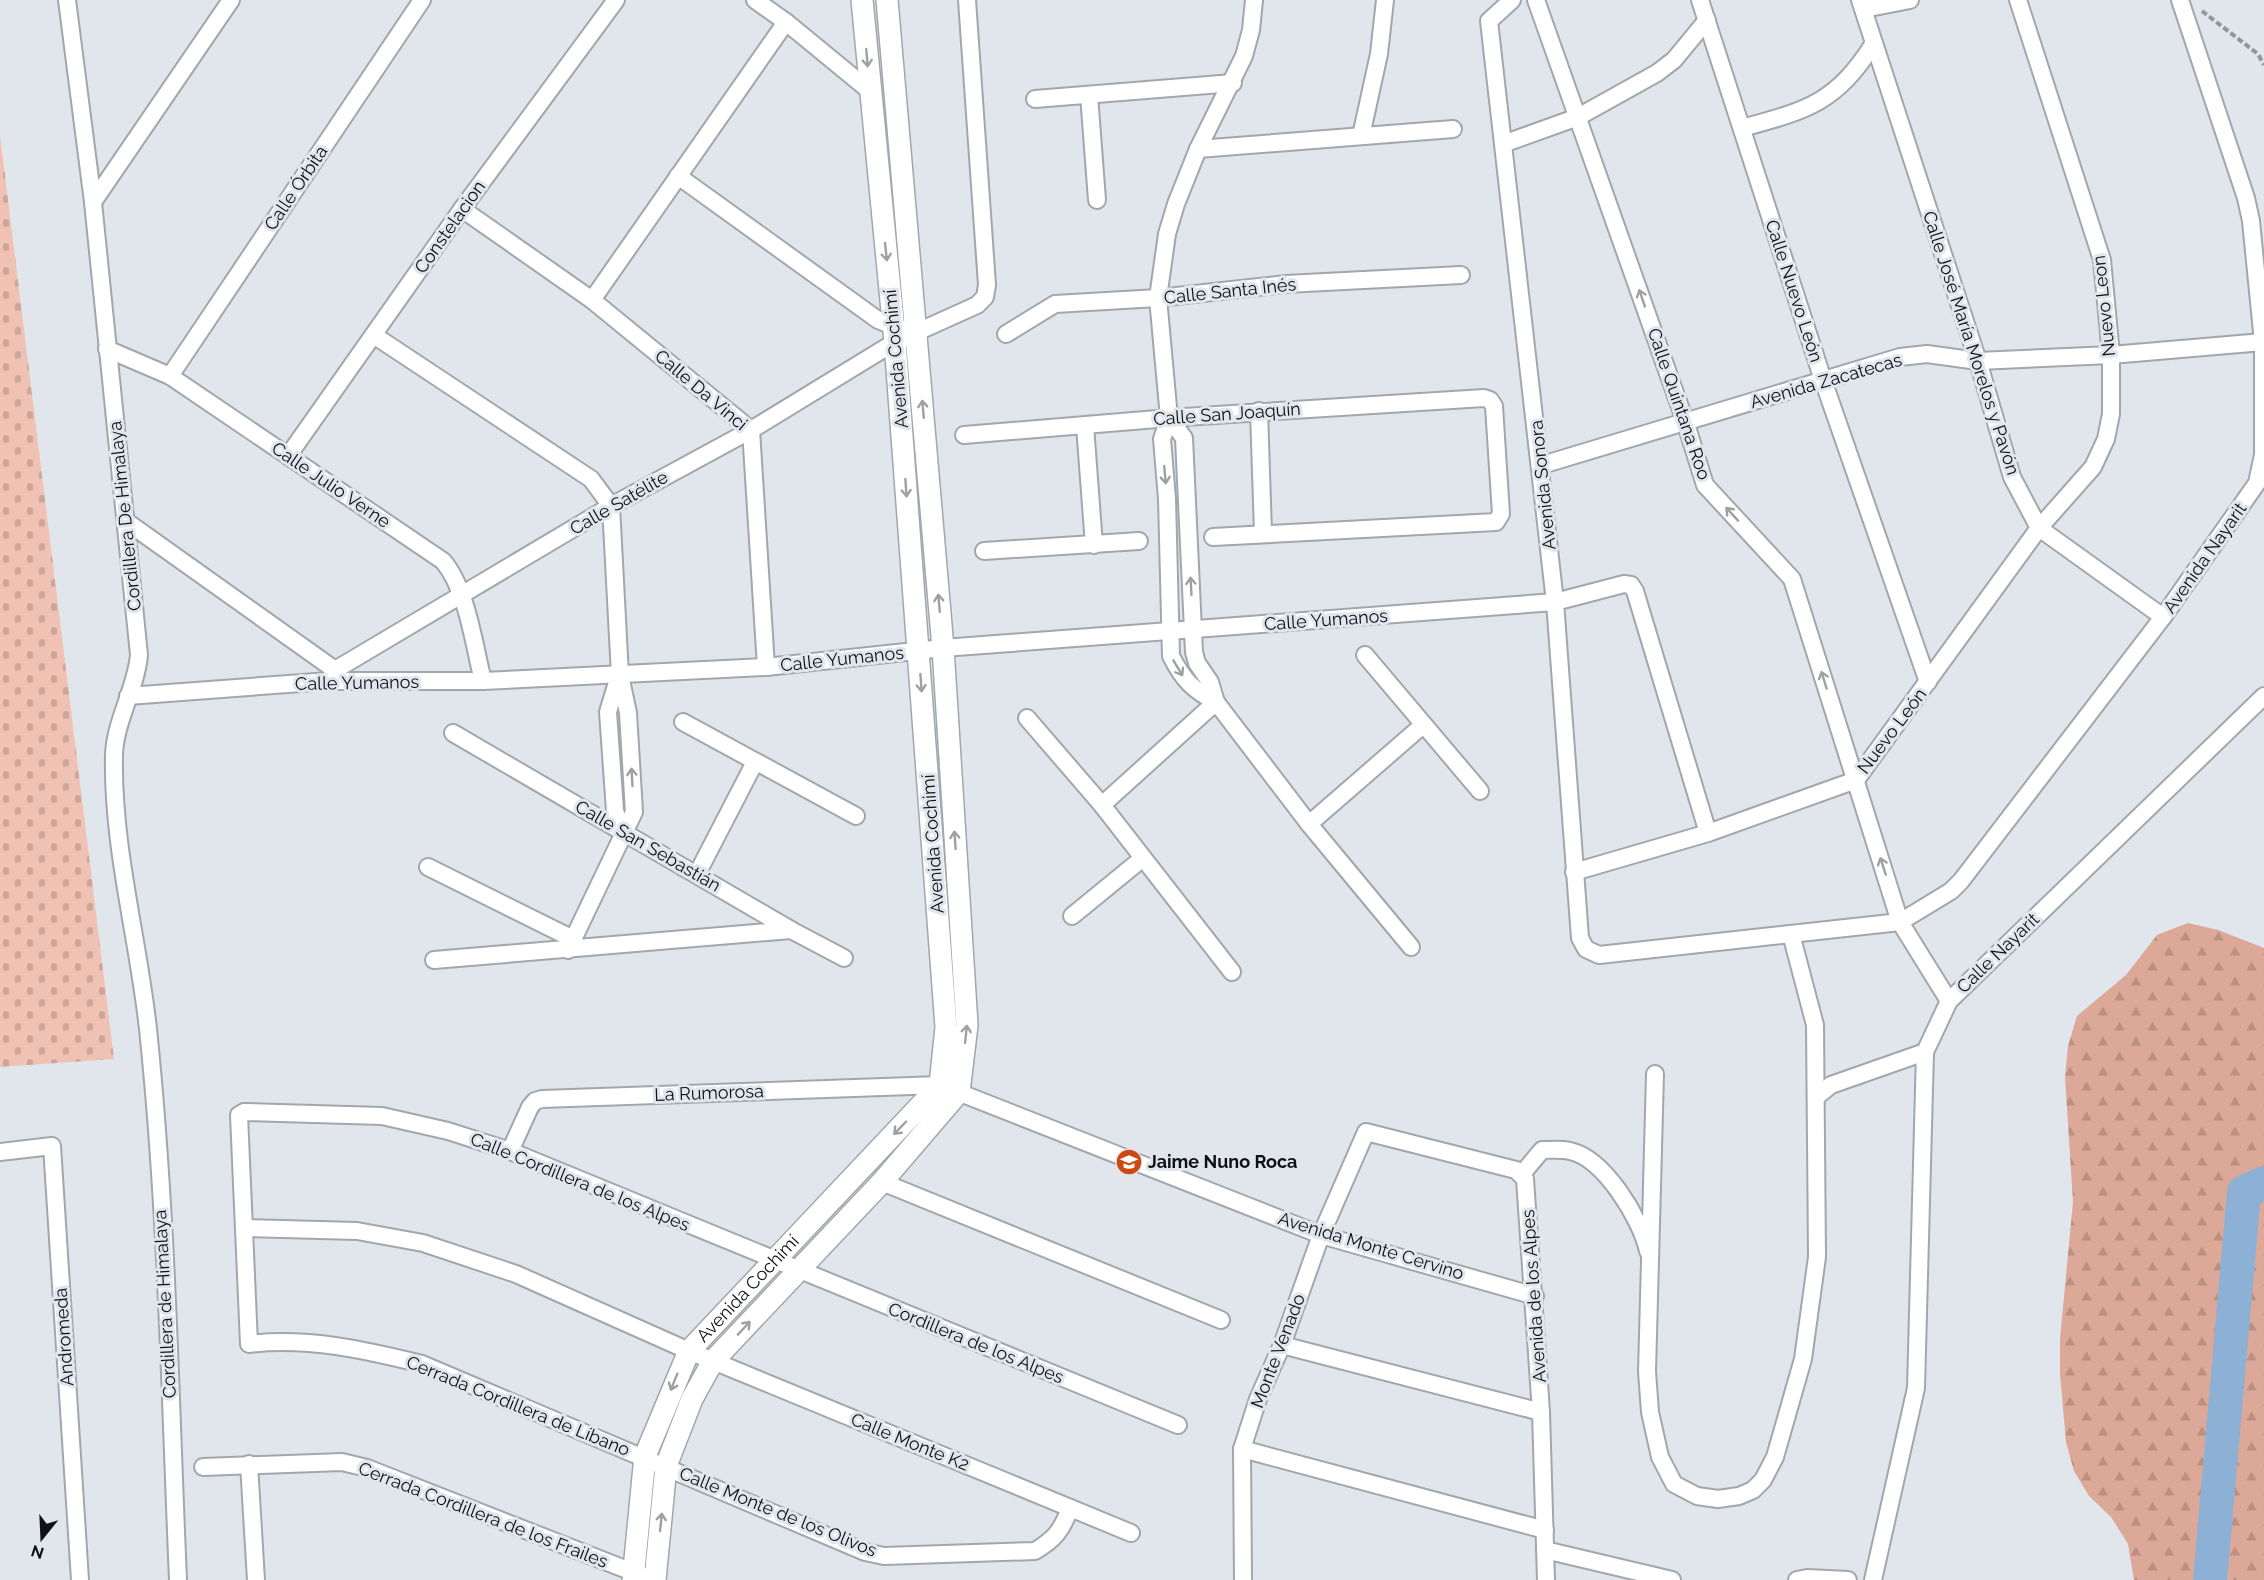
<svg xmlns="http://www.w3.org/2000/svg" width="2264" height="1580" font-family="Raleway,sans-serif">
	<defs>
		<pattern id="forest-firs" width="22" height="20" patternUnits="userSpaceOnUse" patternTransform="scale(1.5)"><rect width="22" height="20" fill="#dca897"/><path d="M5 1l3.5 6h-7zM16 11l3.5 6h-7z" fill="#bc9081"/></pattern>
		<pattern id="cemetery-stones" width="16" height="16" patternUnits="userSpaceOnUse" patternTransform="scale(1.5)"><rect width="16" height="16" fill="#f0c2b3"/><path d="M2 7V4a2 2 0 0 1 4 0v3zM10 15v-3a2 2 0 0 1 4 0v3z" fill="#cda699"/></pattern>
	</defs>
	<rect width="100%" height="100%" fill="#e0e6ec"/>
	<polygon fill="url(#forest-firs)" points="2188,923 2218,930 2264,948 2264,1580 2134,1580 2128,1544 2111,1517 2089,1496 2074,1471 2066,1442 2060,1374 2060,1339 2073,1202 2065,1077 2068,1046 2077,1016 2126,975 2157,935"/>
	<polygon fill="url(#cemetery-stones)" points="0,135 114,1059 0,1067"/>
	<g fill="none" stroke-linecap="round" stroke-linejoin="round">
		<polyline stroke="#8cb1d5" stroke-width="34" points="2210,1580 2244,1192 2264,1183"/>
		<defs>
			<g id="minor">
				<path d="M67,0L93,202L139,655C136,689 115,721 114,755C112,847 138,937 148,1029C167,1211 170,1396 178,1580"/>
				<polyline points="755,0 786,22 870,91"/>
				<polyline points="1512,0 1489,21 1555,602 1580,938 1586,949 1599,955 1900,922 1951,891 1961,881 2163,617 2257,483 2263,455 2263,342 2251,221 2246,198 2180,0"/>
				<polyline points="1536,0 1686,424 1705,485 1792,579 1900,922 1949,1001"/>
				<polyline points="1700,0 1823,380 1928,682"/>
				<polyline points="1860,0 1978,361 2012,477 2039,528 2163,617"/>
				<polyline points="1864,9 1910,0"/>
				<polyline points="1089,95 1097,200"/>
				<polyline points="1035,99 1233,83"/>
				<path d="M1742,128C1808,110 1836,103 1874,43"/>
				<polyline points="1361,136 1379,54 1385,0"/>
				<polyline points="1503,144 1578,117 1657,73 1674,60 1707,20"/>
				<polyline points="1198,149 1453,129"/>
				<polyline points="678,176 878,320 904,330"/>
				<polyline points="93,202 231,0"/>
				<polyline points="462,209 592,300 751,430 766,667"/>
				<polyline points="592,300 786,22"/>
				<polyline points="1006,334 1055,304 1158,298 1286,284 1461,275"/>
				<polyline points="375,336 591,479 611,506 620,675 628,713 634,812 568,950"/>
				<path d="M107,349L170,376L443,561C467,589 474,645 483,681"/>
				<polyline points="170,376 422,0"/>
				<polyline points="1259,411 1263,533"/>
				<polyline points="1169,418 1184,438 1194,652 1197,663 1210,682 1216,702 1309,824 1411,947"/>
				<polyline points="1085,426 1094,545"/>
				<polyline points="964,435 1169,418 1484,398 1490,400 1494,406 1501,514 1496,522 1213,537"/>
				<polyline points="288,456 462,209 616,0"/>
				<polyline points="1542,465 1900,357 1927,354 1978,361 2111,355 2263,342"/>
				<polyline points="127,522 335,670"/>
				<polyline points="984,551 1139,541"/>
				<polyline points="1365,655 1480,791"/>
				<polyline points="619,676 608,712 615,811 623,833"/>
				<polyline points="329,681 335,670 611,506 751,430 895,342 977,305 985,297 987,285 967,0"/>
				<polyline points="128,696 329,681 483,681 766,667 943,648 1555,602 1624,584 1631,585 1635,591 1708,833"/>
				<path d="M1216,702C1193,690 1183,680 1171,656L1167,499L1162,439L1169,418L1158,298L1167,234L1176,204L1198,149L1244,56L1251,30L1254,0"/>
				<polyline points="1027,718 1102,805 1232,972"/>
				<polyline points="683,722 856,816"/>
				<polyline points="453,733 791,930 844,958"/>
				<polyline points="1102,805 1216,702"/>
				<polyline points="1309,824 1423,725"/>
				<polyline points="428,867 573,939"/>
				<polyline points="1574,872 1708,833 1856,780 2039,528 2093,467 2106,439 2111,414 2111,355 2102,260 2018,0"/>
				<polyline points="697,874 755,762"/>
				<polyline points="1072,916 1143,858"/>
				<polyline points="434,960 791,930"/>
				<polyline points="1655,1074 1647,1372 1650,1412 1660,1457 1674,1484 1697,1496 1718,1499 1739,1496 1753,1490 1763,1480 1775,1457 1803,1359 1817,1257 1815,1025 1791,934"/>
				<polyline points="1816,1097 1831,1085 1925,1052 1949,1001 2264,696"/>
				<polyline points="510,1151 530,1107 535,1101 542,1099 940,1085 1321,1235 1535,1296"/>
				<polyline points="0,1152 52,1146 80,1580"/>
				<path d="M1522,1174L1542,1150C1551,1150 1561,1149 1570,1151C1604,1158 1641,1219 1648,1251"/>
				<polyline points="882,1182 1221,1320"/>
				<polyline points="244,1228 357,1231 423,1243 516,1274 689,1351 1131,1533"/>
				<polyline points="1282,1345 1541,1412"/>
				<polyline points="1242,1449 1545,1530"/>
				<polyline points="249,1464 256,1580"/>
				<polyline points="203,1467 342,1462 367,1468 653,1580"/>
				<path d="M1070,1508C1062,1530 1055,1539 1035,1551L884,1556L865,1552L422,1364C365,1350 308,1337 249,1344L239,1115L244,1112L382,1116L448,1131L510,1151L1178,1425"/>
				<polyline points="1545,1550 1672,1580"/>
				<polyline points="1243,1580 1242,1449 1258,1399 1282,1345 1321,1235 1366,1132 1516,1170 1525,1179 1541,1412 1546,1580"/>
				<polyline points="1797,1580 1807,1578 1848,1580"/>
				<polyline points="1873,1580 1916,1388 1925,1052"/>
			</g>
			<g id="tertiary">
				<path id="s1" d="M633,1580L645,1456L689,1351L940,1085L946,1027L895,342L862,0"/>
				<polyline points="655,1580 666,1466 692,1399 713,1361 882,1182 959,1092 967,1025 943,648 887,0"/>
			</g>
		</defs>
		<use href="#minor" stroke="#a1a7ac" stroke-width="20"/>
		<use href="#tertiary" stroke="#a1a7ac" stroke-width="24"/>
		<polyline stroke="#92979b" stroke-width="4" stroke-dasharray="6 3" stroke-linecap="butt" points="2202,11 2258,54 2264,65"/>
		<use href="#minor" stroke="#fff" stroke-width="16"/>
		<use href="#tertiary" stroke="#fff" stroke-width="21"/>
	</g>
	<defs><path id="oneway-shaft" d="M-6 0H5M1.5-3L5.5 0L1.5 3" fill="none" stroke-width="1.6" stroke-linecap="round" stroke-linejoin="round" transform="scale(1.5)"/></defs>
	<g stroke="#9fa0a1">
		<use href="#oneway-shaft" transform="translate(867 58) rotate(85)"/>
		<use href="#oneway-shaft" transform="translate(886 252) rotate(84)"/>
		<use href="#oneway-shaft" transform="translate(1642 298) rotate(-109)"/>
		<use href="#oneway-shaft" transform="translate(923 409) rotate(-95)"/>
		<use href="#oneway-shaft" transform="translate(1165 475) rotate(85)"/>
		<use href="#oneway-shaft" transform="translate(906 488) rotate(86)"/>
		<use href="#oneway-shaft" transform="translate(1732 514) rotate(-133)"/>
		<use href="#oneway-shaft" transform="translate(1191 586) rotate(-93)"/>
		<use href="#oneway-shaft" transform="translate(939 603) rotate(-95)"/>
		<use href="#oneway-shaft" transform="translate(1178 668) rotate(59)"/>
		<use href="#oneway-shaft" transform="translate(1824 680) rotate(-107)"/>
		<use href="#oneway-shaft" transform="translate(921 683) rotate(86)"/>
		<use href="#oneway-shaft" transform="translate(632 777) rotate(-93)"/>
		<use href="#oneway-shaft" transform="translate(955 840) rotate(-94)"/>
		<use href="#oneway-shaft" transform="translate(1883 866) rotate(-108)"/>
		<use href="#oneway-shaft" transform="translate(966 1034) rotate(-84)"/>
		<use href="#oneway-shaft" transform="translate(900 1128) rotate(134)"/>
		<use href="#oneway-shaft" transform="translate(744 1328) rotate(-47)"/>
		<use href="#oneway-shaft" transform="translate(674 1382) rotate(112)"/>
		<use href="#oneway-shaft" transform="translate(661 1522) rotate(-84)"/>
	</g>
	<defs>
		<symbol id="school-disc" viewBox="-11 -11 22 22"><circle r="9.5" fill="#cf490f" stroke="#e0e6ec"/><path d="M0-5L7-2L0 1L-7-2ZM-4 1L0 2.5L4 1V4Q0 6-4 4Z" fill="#fff"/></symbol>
	</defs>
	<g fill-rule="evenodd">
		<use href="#school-disc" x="1114" y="1147" width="30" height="30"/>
	</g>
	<g text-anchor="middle" stroke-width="6" stroke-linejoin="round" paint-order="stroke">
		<g font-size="18" fill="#0f1113" stroke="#e0e6ec">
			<text transform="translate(296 188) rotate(-56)" y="6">Calle Órbita</text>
			<text transform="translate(450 227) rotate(-55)" y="6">Constelacion</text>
			<text transform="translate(1230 291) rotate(-6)" y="6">Calle Santa Inés</text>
			<text transform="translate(1794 291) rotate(72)" y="6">Calle Nuevo León</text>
			<text transform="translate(2104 306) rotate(-96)" y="6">Nuevo Leon</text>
			<text transform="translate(1971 343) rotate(72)" y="6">Calle José María Morelos y Pavón</text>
			<text transform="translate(896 359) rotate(-95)" y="6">Avenida Cochimí</text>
			<text transform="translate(1826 381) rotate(-16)" y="6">Avenida Zacatecas</text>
			<text transform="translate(701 390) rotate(40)" y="6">Calle Da Vinci</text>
			<text transform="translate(1679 404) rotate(71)" y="6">Calle Quintana Roo</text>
			<text transform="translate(1227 414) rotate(-4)" y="6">Calle San Joaquín</text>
			<text transform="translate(331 485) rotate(34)" y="6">Calle Julio Verne</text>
			<text transform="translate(1543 485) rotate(-96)" y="6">Avenida Sonora</text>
			<text transform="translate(619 503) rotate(-30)" y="6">Calle Satélite</text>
			<text transform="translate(125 516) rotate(-96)" y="6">Cordillera De Himalaya</text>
			<text transform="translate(2205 558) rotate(-55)" y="6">Avenida Nayarit</text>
			<text transform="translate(1326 620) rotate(-4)" y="6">Calle Yumanos</text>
			<text transform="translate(842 659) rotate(-6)" y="6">Calle Yumanos</text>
			<text transform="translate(357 683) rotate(-1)" y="6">Calle Yumanos</text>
			<text transform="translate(1892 731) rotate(-53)" y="6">Nuevo León</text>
			<text transform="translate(933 844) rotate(-94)" y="6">Avenida Cochimí</text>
			<text transform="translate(648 846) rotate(30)" y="6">Calle San Sebastián</text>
			<text transform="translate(1998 953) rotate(-44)" y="6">Calle Nayarit</text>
			<text transform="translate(709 1093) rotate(-2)" y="6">La Rumorosa</text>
			<text transform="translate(580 1182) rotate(22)" y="6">Calle Cordillera de los Alpes</text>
			<text transform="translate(1371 1246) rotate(17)" y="6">Avenida Monte Cervino</text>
			<text dy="6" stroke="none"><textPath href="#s1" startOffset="324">Avenida Cochimí</textPath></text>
			<text transform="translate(1534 1296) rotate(-94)" y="6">Avenida de los Alpes</text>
			<text transform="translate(165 1304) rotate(-93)" y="6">Cordillera de Himalaya</text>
			<text transform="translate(64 1337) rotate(-94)" y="6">Andromeda</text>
			<text transform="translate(976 1343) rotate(22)" y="6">Cordillera de los Alpes</text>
			<text transform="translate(1278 1351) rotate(-69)" y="6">Monte Venado</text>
			<text transform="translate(518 1406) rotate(22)" y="6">Cerrada Cordillera de Líbano</text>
			<text transform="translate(910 1442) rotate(22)" y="6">Calle Monte K2</text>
			<text transform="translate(778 1512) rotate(22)" y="6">Calle Monte de los Olivos</text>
			<text transform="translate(483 1515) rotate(21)" y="6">Cerrada Cordillera de los Frailes</text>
		</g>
		<g font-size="18" font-weight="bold" fill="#0f1113" stroke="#e0e6ec" text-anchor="start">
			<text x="1148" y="1168">Jaime Nuno Roca</text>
		</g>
	</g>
	<g transform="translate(42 1538) rotate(198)" stroke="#e0e6ec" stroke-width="4.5" paint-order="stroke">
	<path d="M0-4.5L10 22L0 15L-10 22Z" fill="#0f1113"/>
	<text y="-9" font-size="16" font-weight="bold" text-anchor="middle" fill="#0f1113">N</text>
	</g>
</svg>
